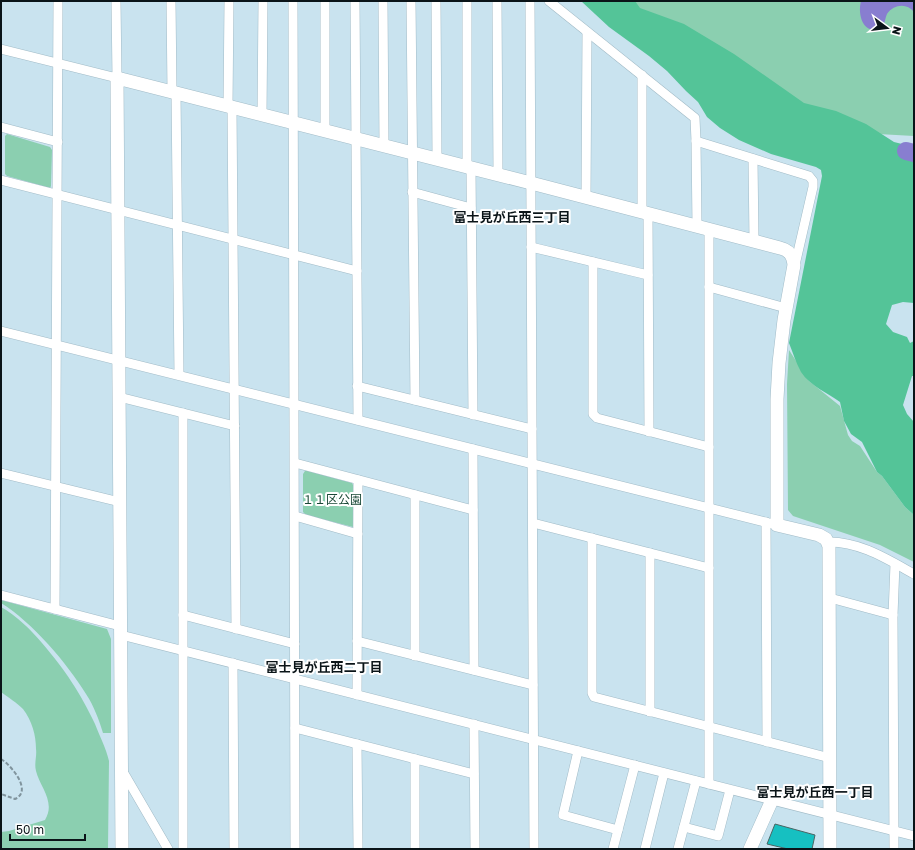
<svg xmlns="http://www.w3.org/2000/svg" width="915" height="850" font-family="'Golos Text','Noto Sans JP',sans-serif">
	<rect width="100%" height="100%" fill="#c9e3ef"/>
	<g fill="#8bcfb0">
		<polygon points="617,1 914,1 914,136 878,134 789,100"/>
		<polygon points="7,134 50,147 52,150 51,186 50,188 7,176 5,174 5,136"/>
		<polygon points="789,350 809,381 840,406 848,435 852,441 860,446 877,472 882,476 905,507 914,515 914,562 880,545 793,516 788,510 787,384"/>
		<polygon points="305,471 308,471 352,483 354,487 353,527 306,515 303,512 303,474"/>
		<path d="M1,600L107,629L111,639V733H103C99,720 94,706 86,694C67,663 32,622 1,603Z"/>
		<path d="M1,607C17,616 30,629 42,643C65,670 80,692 95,724C100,737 106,748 109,761L108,849H1V832L9,831L45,820C56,802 40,787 36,771C34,764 37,756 36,749C36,735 32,721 23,709C17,703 8,697 1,692Z"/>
	</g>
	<path fill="#54c498" d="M581,1H635L640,8L684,24L734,54L804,103L836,111L866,124L894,142L914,147V303L903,302L892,305L886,324L893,332L907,337L910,343L914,341V376H912L903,405L907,414L914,422V515L905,507L882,476L877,472L862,442L851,434L844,421L840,402C828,393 810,386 801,372C796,363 793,353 789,343L822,176L821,170L816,167L771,154L739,140L720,128L707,117L698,102L686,91L667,71L649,56L609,27Z"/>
	<path fill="#887ed0" d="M861,1H914V12C907,3 894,4 887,14C885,18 885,25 881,28C879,30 878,30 875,30C861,30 858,12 861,1Z"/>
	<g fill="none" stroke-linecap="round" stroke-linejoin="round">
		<polyline stroke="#887ed0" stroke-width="18" points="906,151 914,153"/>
	</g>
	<polygon fill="#16c0c1" stroke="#496564" points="775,824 815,835 812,849 788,849 767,844"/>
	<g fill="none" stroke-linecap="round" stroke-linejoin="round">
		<defs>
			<g id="street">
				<polyline points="171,1 172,92"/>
				<polyline points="293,1 295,849"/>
				<polyline points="325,1 325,131"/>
				<polyline points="355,1 358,420"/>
				<polyline points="383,1 384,146"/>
				<polyline points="411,1 415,400"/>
				<polyline points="436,1 437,159"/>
				<polyline points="467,1 467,167"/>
				<polyline points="497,1 498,175"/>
				<polyline points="530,1 534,849"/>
				<polyline points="549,1 695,118 696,141 697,226"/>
				<polyline points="1,49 117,78 116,1"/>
				<polyline points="642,75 642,212"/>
				<polyline points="176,93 179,375"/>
				<polyline points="228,106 229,1"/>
				<polyline points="232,107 236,629"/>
				<polyline points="262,115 263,1"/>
				<polyline points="1,127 58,142"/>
				<polyline points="696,141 809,176 813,181 813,187 795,265"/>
				<polyline points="753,159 754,241"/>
				<polyline points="471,168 473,415"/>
				<polyline points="1,180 357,271"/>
				<polyline points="412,192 471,208"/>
				<polyline points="586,197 587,32"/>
				<polyline points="648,213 649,432"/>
				<polyline points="531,247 648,275"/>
				<polyline points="593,262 593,414 597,418 709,447"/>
				<polyline points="709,287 786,308"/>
				<polyline points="1,331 777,525"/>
				<polyline points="357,386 532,429"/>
				<polyline points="119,397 235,426"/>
				<polyline points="183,413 183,849"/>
				<polyline points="473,449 474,670"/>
				<polyline points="295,463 473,510"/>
				<polyline points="1,473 120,502"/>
				<polyline points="415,495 415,656"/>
				<polyline points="295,516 358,534"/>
				<polyline points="766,522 767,742"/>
				<polyline points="533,523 709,568"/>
				<polyline points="592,538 592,693 594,697 830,758"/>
				<path d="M827,542C859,541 887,559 914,574"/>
				<polyline points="650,553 650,712"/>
				<polyline points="1,595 120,626"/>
				<polyline points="830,598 893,615"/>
				<polyline points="55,609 58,1"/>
				<polyline points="183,615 295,644"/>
				<polyline points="121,635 914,836"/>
				<polyline points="357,641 533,685"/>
				<polyline points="233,663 234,849"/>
				<polyline points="357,695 358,480"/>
				<polyline points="474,724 475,849"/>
				<polyline points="295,728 474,774"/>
				<polyline points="357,744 358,849"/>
				<polyline points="578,751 563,815 618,830"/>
				<polyline points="415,759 415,849"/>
				<polyline points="122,770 168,849"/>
				<polyline points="709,784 709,229"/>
				<polyline points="684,827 718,836 730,790"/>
				<polyline points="613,849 635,765"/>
				<polyline points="645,849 664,773"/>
				<polyline points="678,849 696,781"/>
				<polyline points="894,849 893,615 895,564"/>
			</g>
			<g id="secondary">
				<path d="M122,849L117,78L531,183L780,248C789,250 793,255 794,265L784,320L779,363L777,399V525L819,535L826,539L829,546L830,849"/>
				<polyline points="750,849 772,800"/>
			</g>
		</defs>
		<use href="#street" stroke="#a1bbc7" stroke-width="10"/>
		<use href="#secondary" stroke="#a1bbc7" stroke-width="14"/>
		<path stroke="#80949d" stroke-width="2" stroke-dasharray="4 2" stroke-linecap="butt" d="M1,759C11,765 33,791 15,799L1,794"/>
		<use href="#street" stroke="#fff" stroke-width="9"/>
		<use href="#secondary" stroke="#fff" stroke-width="13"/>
	</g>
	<g text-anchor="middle" stroke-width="4" stroke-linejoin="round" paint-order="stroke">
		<g font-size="12" fill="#194836" stroke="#fff">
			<text x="332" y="504">１１区公園</text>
		</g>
		<g font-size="13" font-weight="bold" fill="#0a1418" stroke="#fff">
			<text x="512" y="222">富士見が丘西三丁目</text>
			<text x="324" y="672">富士見が丘西二丁目</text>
			<text x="815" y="797">富士見が丘西一丁目</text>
		</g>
	</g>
	<rect width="915" height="850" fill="none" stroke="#0a1418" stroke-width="4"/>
	<g transform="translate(887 28) rotate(105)" stroke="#ffffff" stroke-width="3" paint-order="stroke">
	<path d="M0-3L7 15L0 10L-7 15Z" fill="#0a1418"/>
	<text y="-6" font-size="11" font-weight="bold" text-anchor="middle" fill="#0a1418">N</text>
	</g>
	<path d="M10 834v6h75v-6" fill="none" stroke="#0a1418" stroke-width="2"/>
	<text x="16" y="834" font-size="12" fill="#0a1418" stroke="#ffffff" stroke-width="3" paint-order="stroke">50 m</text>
</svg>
